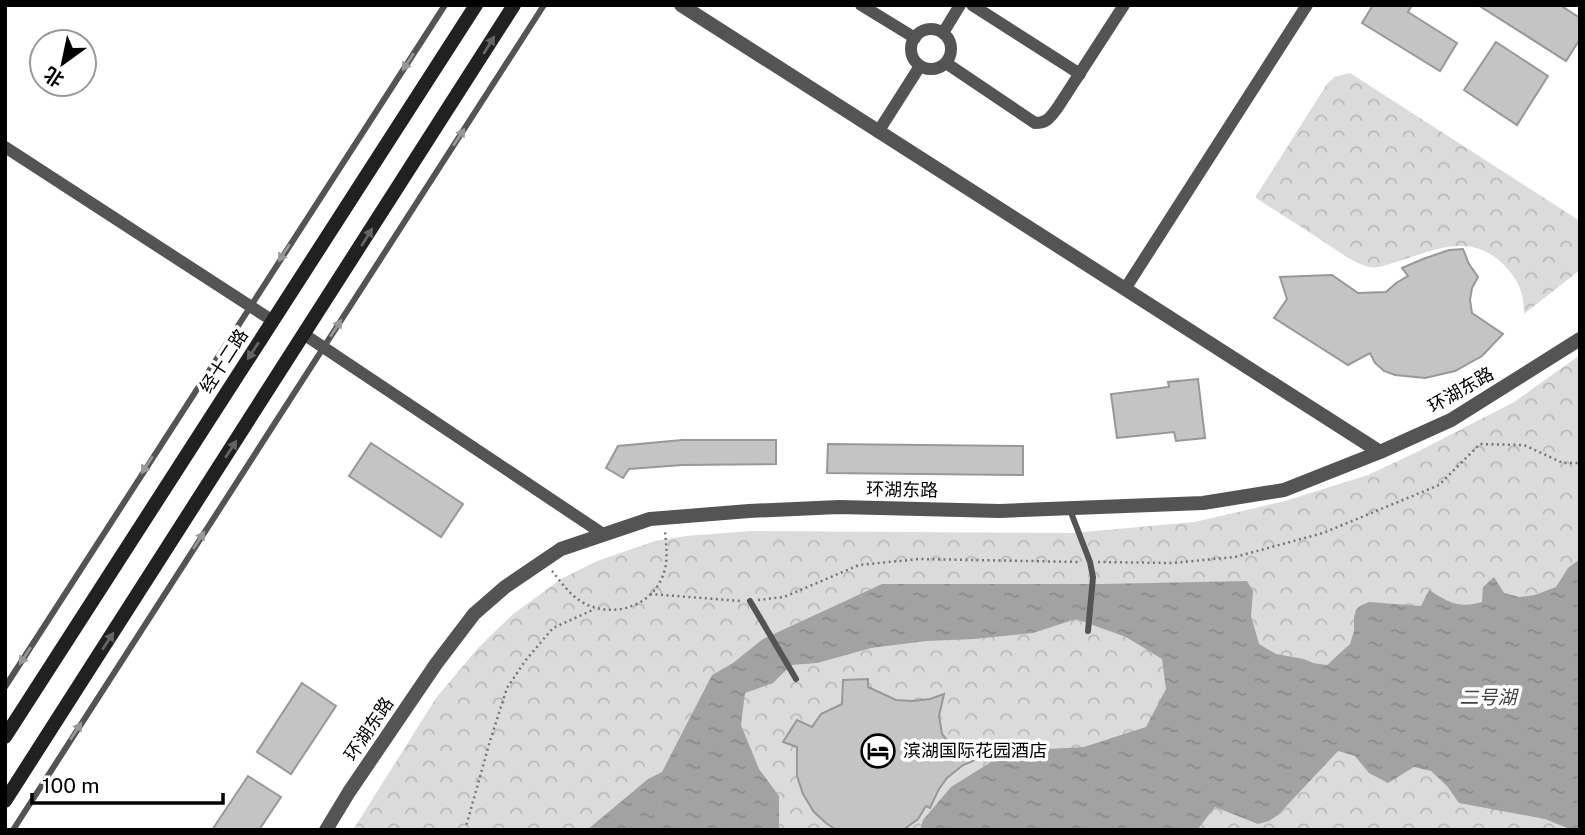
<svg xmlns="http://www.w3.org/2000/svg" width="1585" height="835" font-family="'Public Sans','Noto Sans SC',sans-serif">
	<defs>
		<pattern id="park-crowns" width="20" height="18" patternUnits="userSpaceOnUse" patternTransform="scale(1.75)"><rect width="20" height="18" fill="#dbdbdb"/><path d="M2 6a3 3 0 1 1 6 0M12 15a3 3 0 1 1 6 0" fill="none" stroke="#bababa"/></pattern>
		<pattern id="water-ripples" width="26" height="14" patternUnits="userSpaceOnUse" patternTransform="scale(1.75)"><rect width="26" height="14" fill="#a2a2a2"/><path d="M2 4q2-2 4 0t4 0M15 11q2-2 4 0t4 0" fill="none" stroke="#8a8a8a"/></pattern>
	</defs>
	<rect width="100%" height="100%" fill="#fff"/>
	<g fill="url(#park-crowns)">
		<path d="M1350,73L1580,221V270L1524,314C1524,293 1519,281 1505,266C1472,231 1435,250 1396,262C1388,264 1379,269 1370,267C1354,264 1337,250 1324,242C1301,227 1279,213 1256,198V196L1327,84L1334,77Z"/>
		<polygon points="1580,355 1580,830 353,830 436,698 479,647 512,615 561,579 597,561 655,541 686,536 751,531 1072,533 1195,522 1285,501 1368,475 1419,451 1514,402"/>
	</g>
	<path fill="url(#water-ripples)" d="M1580,559V830H1572L1545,819L1459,803L1447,786L1431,771L1414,767L1388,783L1369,773L1355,756L1338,751L1278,815L1269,821L1258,824L1215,807L1197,830H920L923,820L951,787L991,762L1031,750L1084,747L1146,727L1166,689L1162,659L1126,637L1076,619L1033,633L974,639L926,641L871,648L817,663L791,665L773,683L745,693L741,725L759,769L779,796V830H587L648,779L662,772L712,675L733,663L763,639L882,584H1104L1247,581L1253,591L1251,616L1259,644L1276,654L1304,659L1313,663L1327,665L1350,644L1354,631V617L1356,610L1360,606L1369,602L1421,606L1429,590C1448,602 1459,609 1482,602L1483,587L1494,577L1504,593L1519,597L1535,595L1556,587L1568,568Z"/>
	<g fill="#c4c4c4" stroke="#989898" stroke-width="2">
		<polygon points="1373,5 1412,5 1408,12 1457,43 1440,71 1362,23"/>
		<polygon points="1478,5 1560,5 1580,18 1580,39 1566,61"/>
		<polygon points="1496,42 1548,76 1517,125 1464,90"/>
		<polygon points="1463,249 1469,264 1478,277 1472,288 1470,300 1472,313 1503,334 1482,356 1455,371 1425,378 1395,375 1384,371 1375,363 1370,353 1348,365 1274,318 1287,299 1280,277 1332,275 1358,293 1386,292 1396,283 1408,276 1402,268 1423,259 1449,250"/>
		<polygon points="1198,379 1205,438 1176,441 1174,432 1117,438 1111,394 1169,387 1168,382"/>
		<polygon points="682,440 776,440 776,464 682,465 629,469 623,478 606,468 618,446"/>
		<polygon points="371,443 463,504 441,537 349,476"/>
		<polygon points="828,444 1023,446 1023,475 827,473"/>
		<polygon points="868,679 868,687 896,700 912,701 930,699 944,694 939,716 942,734 952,746 973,761 963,765 947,778 939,789 930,808 926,806 918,819 903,830 836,830 826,823 814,812 803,794 797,776 797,747 783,742 797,720 812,727 821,714 842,704 843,680"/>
		<polygon points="302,683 336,706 291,774 257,752"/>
		<polygon points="248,776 281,797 259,830 212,830"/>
	</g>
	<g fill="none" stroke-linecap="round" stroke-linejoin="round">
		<g stroke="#767676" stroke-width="2.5" stroke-dasharray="2 3.5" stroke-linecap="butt">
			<polyline points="1098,562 1172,563 1235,557 1323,533 1439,485 1480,444 1524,445 1563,463 1580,463"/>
			<path d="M552,571C561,582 570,595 582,602C613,620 656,606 665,569C668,557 666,544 665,531"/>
			<polyline points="650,594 741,601"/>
			<polyline points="758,600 784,597 859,565 919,559 1081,562"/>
			<polyline points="465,830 490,741 507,688 525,661 553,628 595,609"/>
		</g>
		<g stroke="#545454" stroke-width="6">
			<polyline points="1070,510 1090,562 1093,577 1088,631"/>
			<polyline points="750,601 796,679"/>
			<polyline points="5,687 445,5"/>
			<polyline points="13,830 544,5"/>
		</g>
		<g stroke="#545454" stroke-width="12">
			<polyline points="861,5 915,38"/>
			<polyline points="972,5 1080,74"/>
			<circle cx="931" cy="49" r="20"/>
			<polyline points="943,33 960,5"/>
			<path d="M946,63L1035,123C1048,123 1051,116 1058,107L1124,5"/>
			<polyline points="878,132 920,66"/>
			<polyline points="5,147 273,321"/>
			<polyline points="1125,289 1307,5"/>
			<polyline points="305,335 603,534"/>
		</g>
		<g stroke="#545454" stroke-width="14">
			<polyline points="681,5 1380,452"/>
			<polyline points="326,830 349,792 436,664 474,614 505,587 561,549 650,519 749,511 839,507 1000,511 1203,503 1284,490 1380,452 1451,420 1580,339"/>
		</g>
		<g stroke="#212121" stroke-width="14">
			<polyline points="5,737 476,5"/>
			<polyline points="5,801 514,5"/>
		</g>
	</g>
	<defs><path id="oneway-solid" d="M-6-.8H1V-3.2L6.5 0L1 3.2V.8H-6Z" transform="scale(1.75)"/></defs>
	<g fill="#646464">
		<use href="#oneway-solid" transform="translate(489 45) rotate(-58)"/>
		<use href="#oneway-solid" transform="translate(367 237) rotate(-58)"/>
		<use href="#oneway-solid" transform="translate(253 351) rotate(123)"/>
		<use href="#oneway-solid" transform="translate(231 449) rotate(-57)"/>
		<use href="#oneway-solid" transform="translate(108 641) rotate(-57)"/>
	</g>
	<g fill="#989898">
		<use href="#oneway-solid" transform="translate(408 62) rotate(123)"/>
		<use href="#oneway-solid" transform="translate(459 137) rotate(-57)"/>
		<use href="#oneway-solid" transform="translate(284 253) rotate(123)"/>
		<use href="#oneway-solid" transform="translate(336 328) rotate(-57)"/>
		<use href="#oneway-solid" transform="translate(147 465) rotate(123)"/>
		<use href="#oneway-solid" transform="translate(199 540) rotate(-57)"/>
		<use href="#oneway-solid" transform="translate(25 656) rotate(123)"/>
		<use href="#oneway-solid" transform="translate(76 731) rotate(-57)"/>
	</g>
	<defs>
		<symbol id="hotel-ring" viewBox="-11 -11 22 22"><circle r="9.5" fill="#fff" stroke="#000" stroke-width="1.5"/><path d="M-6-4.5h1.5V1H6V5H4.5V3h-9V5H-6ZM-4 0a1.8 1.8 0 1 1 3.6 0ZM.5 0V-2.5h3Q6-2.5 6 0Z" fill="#000"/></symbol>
	</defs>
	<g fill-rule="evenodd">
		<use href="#hotel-ring" x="859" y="732" width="38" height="38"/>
	</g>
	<g text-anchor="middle" stroke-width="7" stroke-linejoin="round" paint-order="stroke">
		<g font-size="18" fill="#000" stroke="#fff">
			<text transform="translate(224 361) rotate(-57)" y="6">经十二路</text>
			<text transform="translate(1461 390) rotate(-30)" y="6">环湖东路</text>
			<text transform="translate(902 490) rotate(1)" y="6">环湖东路</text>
			<text transform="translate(369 729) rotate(-56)" y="6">环湖东路</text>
		</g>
		<g font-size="18" fill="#000" stroke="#fff" text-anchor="start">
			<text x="903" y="757">滨湖国际花园酒店</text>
		</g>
		<g font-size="19" font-style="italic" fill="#434343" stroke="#fff">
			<text x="1488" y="704">二号湖</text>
		</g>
	</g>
	<rect width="1585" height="835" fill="none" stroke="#000000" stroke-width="14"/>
	<g transform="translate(63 63) rotate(213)"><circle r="33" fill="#ffffff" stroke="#999999" stroke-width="2"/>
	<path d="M0-5L12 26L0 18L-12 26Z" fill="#000000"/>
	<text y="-10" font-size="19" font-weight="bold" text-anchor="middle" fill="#000000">北</text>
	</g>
	<path d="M32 793v10h191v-10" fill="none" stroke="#000000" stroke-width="3.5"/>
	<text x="42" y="793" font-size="21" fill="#000000" stroke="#ffffff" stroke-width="5" paint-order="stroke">100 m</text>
</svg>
